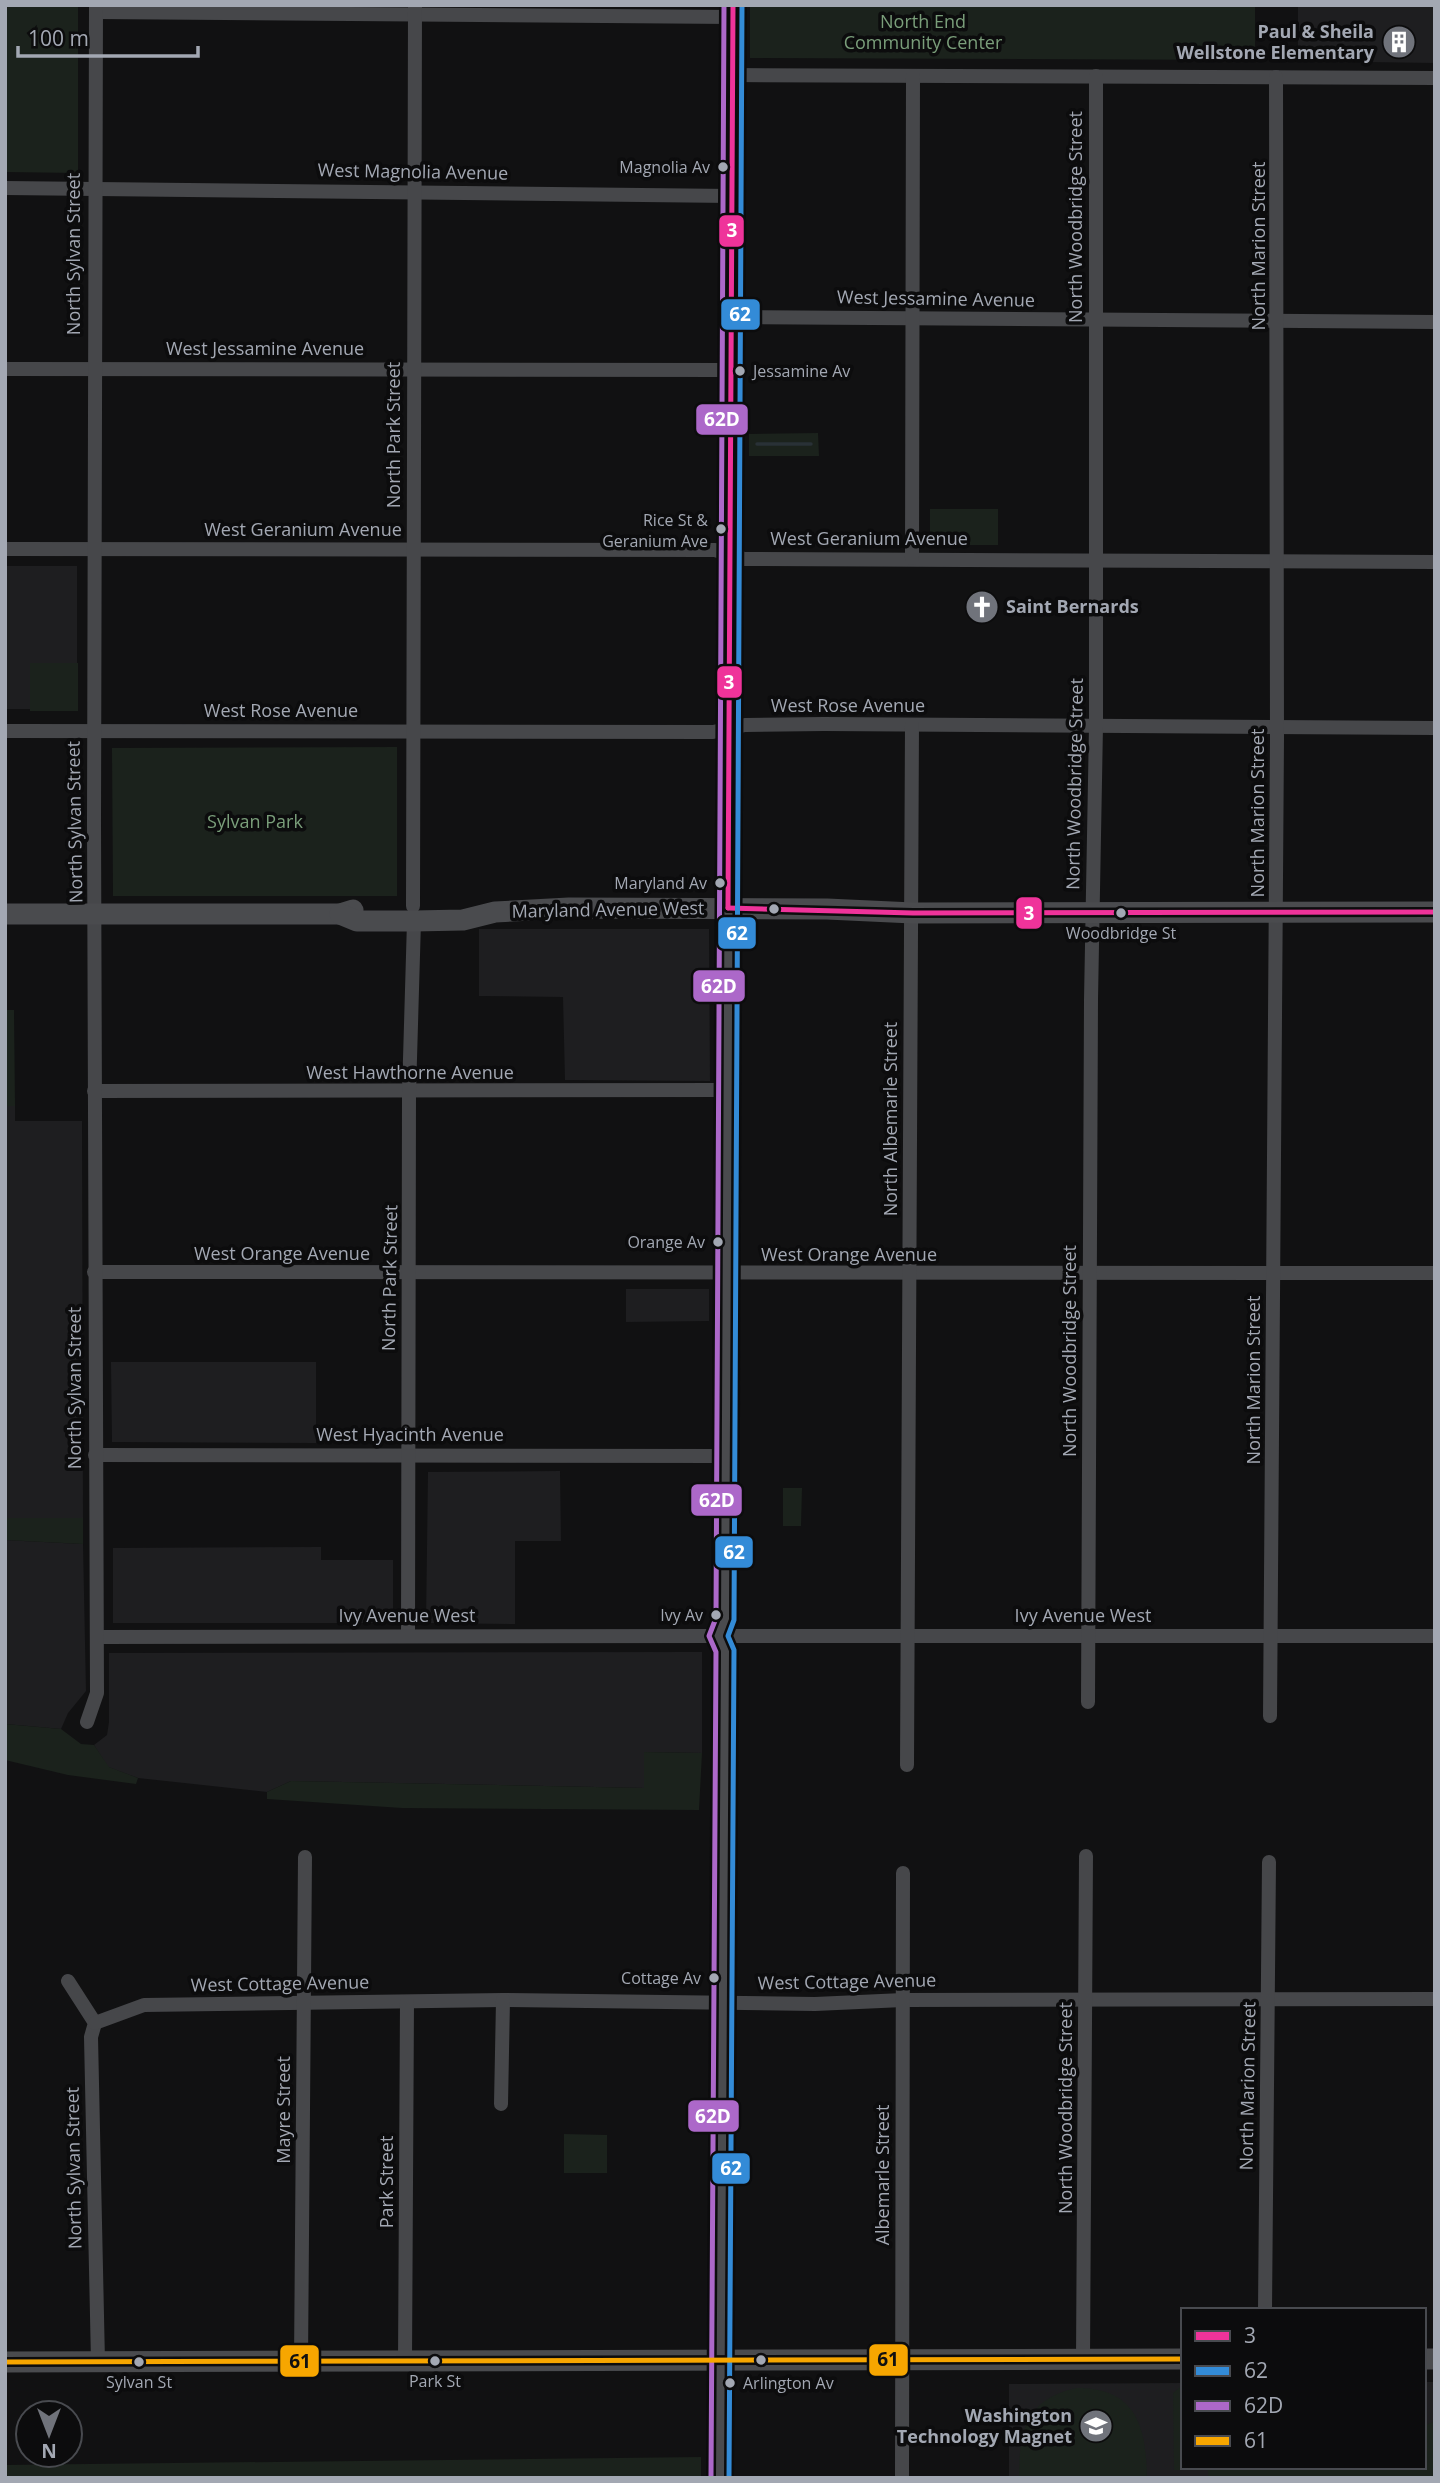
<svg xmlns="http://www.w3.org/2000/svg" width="1440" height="2483" font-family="'Open Sans',sans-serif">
	<rect width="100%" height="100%" fill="#111112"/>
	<g fill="#1e1e20">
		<polygon points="1298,5 1435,5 1435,63 1298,61"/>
		<rect x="5" y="566" width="72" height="143"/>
		<polygon points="479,929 709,929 710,1081 565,1080 563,997 479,996"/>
		<polygon points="5,1106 15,1106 15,1121 82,1121 83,1518 5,1518"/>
		<polygon points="626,1289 709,1289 709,1321 626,1322"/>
		<polygon points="111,1362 316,1362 316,1443 112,1442"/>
		<polygon points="560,1471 561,1541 515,1541 515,1624 426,1623 428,1472"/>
		<polygon points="5,1540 83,1544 86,1691 68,1713 61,1729 5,1724"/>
		<polygon points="321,1547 321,1560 393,1560 393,1623 113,1623 113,1548"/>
		<polygon points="702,1652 702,1753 644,1752 644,1788 291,1781 267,1792 138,1778 108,1767 94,1745 107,1735 109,1722 109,1653"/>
		<polygon points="1424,2382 1435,2382 1435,2478 1009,2478 1009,2384 1183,2383 1183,2467 1424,2467"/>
	</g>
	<g fill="#1b221c">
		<polygon points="5,5 78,5 78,173 5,172"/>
		<polygon points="750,5 1255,5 1255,60 750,58"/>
		<polygon points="818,433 819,456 749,456 749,434"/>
		<rect x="930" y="509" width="68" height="36"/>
		<rect x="30" y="663" width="48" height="48"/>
		<polygon points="397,747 397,896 113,896 112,748"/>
		<polygon points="5,1010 14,1010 15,1106 5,1106"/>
		<polygon points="783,1488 802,1488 801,1526 783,1526"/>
		<polygon points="5,1518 83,1518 83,1544 5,1540"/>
		<polygon points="5,1724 61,1729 81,1744 94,1745 109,1767 138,1778 136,1784 68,1775 5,1760"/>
		<polygon points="644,1752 702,1753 699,1810 402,1808 267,1799 267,1792 291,1781 644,1788"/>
		<polygon points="564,2134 607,2135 607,2173 564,2173"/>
		<polygon points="1183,2385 1183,2467 1424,2467 1424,2426 1435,2421 1435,2478 1208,2478 1208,2470 1174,2470 1173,2393"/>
		<path d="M1077,2388C1137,2388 1146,2428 1147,2478H1019C1019,2430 1026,2399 1077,2388Z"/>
		<polygon points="701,2457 701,2478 5,2478 5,2465"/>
	</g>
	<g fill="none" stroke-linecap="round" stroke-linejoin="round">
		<polyline stroke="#293136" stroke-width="3.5" points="757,444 811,444"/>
		<g stroke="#46474a" stroke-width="14">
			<polyline points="96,12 733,17"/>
			<polyline points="732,75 1435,78"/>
			<polyline points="5,188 732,196"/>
			<polyline points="730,317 1435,322"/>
			<polyline points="5,369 730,370"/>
			<polyline points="5,549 715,550 744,559 1435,562"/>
			<polyline points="912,558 913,76"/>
			<polyline points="5,731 713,732 745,725 824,724 1435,728"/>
			<polyline points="413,906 415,5"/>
			<polyline points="94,1091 726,1090"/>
			<polyline points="94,1272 1435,1273"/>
			<polyline points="95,1455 724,1456"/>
			<polyline points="408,1635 409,1093 414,921"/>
			<polyline points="732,1636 1435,1636"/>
			<polyline points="97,1637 718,1636"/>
			<polyline points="1088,1702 1091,1000 1096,726 1096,76"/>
			<polyline points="1270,1716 1277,738 1276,77"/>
			<polyline points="87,1722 97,1693 94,822 96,5"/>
			<polyline points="907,1765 912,725"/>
			<polyline points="68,1981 95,2023 91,2037 98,2362"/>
			<polyline points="95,2023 144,2005 503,2000 815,2004 903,2000 1435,1999"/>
			<polyline points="501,2104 503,2000"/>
			<polyline points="1265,2310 1269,1862"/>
			<polyline points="1083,2359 1086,1856"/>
			<polyline points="301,2362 305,1857"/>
			<polyline points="405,2362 407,2002"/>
			<polyline points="902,2478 903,1873"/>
		</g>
		<g stroke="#4a4b4e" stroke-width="21">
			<polyline points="732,75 733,5"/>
			<polyline points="5,914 340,914 353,910"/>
			<polyline points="340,914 357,921 414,921 463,920 495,912 569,908 827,909 913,913 1435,912"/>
			<polyline points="1424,2359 1435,2359"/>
			<polyline points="5,2362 1183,2359"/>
			<polyline points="720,2478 725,1650 718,1636 725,1620 728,908"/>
		</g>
		<defs>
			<g id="bus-1">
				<polyline points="728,908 733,5"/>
				<polyline points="728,908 913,913 1435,912"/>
			</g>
			<polyline id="bus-2" points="729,2478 734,1650 728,1636 734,1620 742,5"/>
			<polyline id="bus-3" points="711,2478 716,1652 709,1636 716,1618 724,5"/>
			<polyline id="bus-4" points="5,2362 1183,2359"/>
		</defs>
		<use href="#bus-1" stroke="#0c0c0d" stroke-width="10"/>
		<use href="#bus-2" stroke="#0c0c0d" stroke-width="10"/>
		<use href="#bus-3" stroke="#0c0c0d" stroke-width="10"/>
		<use href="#bus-4" stroke="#0c0c0d" stroke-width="10"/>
		<use href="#bus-1" stroke="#ef339a" stroke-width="5"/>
		<use href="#bus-2" stroke="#338bd7" stroke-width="5"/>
		<use href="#bus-3" stroke="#ac68c9" stroke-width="5"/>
		<use href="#bus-4" stroke="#f7a600" stroke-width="5"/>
	</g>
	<defs>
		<symbol id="building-disc" viewBox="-11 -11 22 22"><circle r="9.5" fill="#70737b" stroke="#0c0c0d"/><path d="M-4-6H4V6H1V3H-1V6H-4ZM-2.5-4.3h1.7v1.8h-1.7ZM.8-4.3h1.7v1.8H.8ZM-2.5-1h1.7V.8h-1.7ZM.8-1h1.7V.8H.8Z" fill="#fff"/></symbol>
		<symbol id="church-disc" viewBox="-11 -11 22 22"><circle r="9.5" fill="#70737b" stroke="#0c0c0d"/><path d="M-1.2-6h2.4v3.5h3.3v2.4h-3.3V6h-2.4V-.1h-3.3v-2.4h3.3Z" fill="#fff"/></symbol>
		<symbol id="school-disc" viewBox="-11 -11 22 22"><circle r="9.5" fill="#70737b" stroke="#0c0c0d"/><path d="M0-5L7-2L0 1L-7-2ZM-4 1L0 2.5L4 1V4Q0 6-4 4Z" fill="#fff"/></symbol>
	</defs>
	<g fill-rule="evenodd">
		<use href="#building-disc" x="1380" y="23" width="38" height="38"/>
		<use href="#church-disc" x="963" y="588" width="38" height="38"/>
		<use href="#school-disc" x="1077" y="2407" width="38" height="38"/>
	</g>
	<g fill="#a3a8b3" stroke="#0c0c0d" stroke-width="2.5">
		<circle cx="723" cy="167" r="6"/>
		<circle cx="740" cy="371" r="6"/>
		<circle cx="721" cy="529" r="6"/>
		<circle cx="720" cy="883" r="6"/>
		<circle cx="774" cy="909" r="6"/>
		<circle cx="1121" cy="913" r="6"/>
		<circle cx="718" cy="1242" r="6"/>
		<circle cx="716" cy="1615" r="6"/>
		<circle cx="714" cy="1978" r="6"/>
		<circle cx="761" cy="2360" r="6"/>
		<circle cx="435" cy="2361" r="6"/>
		<circle cx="139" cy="2362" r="6"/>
		<circle cx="730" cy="2383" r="6"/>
	</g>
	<g text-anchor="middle" stroke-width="7" stroke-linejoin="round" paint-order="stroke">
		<g font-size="16" fill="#a3a8b3" stroke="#0c0c0d" text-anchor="end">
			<text x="710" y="173">Magnolia Av</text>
			<text x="753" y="377" text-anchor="start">Jessamine Av</text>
			<text x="708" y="526">Rice St &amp;<tspan x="708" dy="21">Geranium Ave</tspan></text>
			<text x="707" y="889">Maryland Av</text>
			<text x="1121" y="939" text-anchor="middle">Woodbridge St</text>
			<text x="705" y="1248">Orange Av</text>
			<text x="703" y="1621">Ivy Av</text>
			<text x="701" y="1984">Cottage Av</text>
			<text x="435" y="2387" text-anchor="middle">Park St</text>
			<text x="139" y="2388" text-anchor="middle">Sylvan St</text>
			<text x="743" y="2389" text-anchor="start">Arlington Av</text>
		</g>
		<g font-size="18" fill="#7a9e7a" stroke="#0c0c0d">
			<text x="923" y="28">North End<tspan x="923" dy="21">Community Center</tspan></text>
			<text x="255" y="828">Sylvan Park</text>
		</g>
		<g font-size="18" font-weight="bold" fill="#a3a8b3" stroke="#0c0c0d" text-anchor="end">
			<text x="1374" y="38">Paul &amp; Sheila<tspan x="1374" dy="21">Wellstone Elementary</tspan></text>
			<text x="1006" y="613" text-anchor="start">Saint Bernards</text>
			<text x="1072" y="2422">Washington<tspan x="1072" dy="21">Technology Magnet</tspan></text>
		</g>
		<g font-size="18" fill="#a3a8b3" stroke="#0c0c0d">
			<text transform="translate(413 172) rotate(1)" y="6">West Magnolia Avenue</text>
			<text transform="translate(1076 217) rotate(-90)" y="6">North Woodbridge Street</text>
			<text transform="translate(1259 246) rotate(-90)" y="6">North Marion Street</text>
			<text transform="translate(74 254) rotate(-90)" y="6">North Sylvan Street</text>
			<text transform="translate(936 299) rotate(1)" y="6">West Jessamine Avenue</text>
			<text x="265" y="355">West Jessamine Avenue</text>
			<text transform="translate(394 435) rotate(-90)" y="6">North Park Street</text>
			<text x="303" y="536">West Geranium Avenue</text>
			<text x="869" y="545">West Geranium Avenue</text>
			<text x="848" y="712">West Rose Avenue</text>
			<text x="281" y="717">West Rose Avenue</text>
			<text transform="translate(1075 784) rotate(-89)" y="6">North Woodbridge Street</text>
			<text transform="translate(1258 813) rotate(-90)" y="6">North Marion Street</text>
			<text transform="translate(75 822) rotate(-91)" y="6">North Sylvan Street</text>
			<text transform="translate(608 910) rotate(-1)" y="6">Maryland Avenue West</text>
			<text x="410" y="1079">West Hawthorne Avenue</text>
			<text transform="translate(891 1119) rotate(-90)" y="6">North Albemarle Street</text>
			<text x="282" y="1260">West Orange Avenue</text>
			<text x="849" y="1261">West Orange Avenue</text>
			<text transform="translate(390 1278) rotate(-89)" y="6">North Park Street</text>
			<text transform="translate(1070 1351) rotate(-90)" y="6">North Woodbridge Street</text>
			<text transform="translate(1254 1380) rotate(-90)" y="6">North Marion Street</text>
			<text transform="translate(75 1388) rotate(-90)" y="6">North Sylvan Street</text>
			<text x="410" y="1441">West Hyacinth Avenue</text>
			<text x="407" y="1622">Ivy Avenue West</text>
			<text x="1083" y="1622">Ivy Avenue West</text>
			<text transform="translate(847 1982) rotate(-1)" y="6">West Cottage Avenue</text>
			<text transform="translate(280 1984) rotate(-1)" y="6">West Cottage Avenue</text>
			<text transform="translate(1248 2086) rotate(-89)" y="6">North Marion Street</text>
			<text transform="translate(1066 2108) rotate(-90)" y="6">North Woodbridge Street</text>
			<text transform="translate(284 2110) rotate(-90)" y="6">Mayre Street</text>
			<text transform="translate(74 2168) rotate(-91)" y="6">North Sylvan Street</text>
			<text transform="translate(883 2175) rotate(-90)" y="6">Albemarle Street</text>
			<text transform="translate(387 2182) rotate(-90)" y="6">Park Street</text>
		</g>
	</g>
	<g stroke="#0c0c0d" stroke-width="2.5">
		<rect x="718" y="214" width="27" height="34" rx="7" fill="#ef339a"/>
		<rect x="720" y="298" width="41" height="33" rx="7" fill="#338bd7"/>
		<rect x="695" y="403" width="54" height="33" rx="7" fill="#ac68c9"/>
		<rect x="716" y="665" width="27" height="34" rx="7" fill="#ef339a"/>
		<rect x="1015" y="896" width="28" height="34" rx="7" fill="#ef339a"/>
		<rect x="717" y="916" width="40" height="34" rx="7" fill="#338bd7"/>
		<rect x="692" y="969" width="54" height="34" rx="7" fill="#ac68c9"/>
		<rect x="690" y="1483" width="53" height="34" rx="7" fill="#ac68c9"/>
		<rect x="714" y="1535" width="40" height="34" rx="7" fill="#338bd7"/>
		<rect x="687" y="2099" width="53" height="34" rx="7" fill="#ac68c9"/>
		<rect x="711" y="2152" width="40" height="33" rx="7" fill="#338bd7"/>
		<rect x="868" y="2343" width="41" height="34" rx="7" fill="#f7a600"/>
		<rect x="279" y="2344" width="41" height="34" rx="7" fill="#f7a600"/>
	</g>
	<g font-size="19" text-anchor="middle" font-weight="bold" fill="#fff">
		<text x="732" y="237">3</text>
		<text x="740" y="321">62</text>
		<text x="722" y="426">62D</text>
		<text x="729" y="689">3</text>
		<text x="1029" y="920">3</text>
		<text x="737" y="940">62</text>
		<text x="719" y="993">62D</text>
		<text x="717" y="1507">62D</text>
		<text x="734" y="1559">62</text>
		<text x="713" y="2123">62D</text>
		<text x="731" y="2175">62</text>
	</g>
	<g font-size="19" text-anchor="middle" font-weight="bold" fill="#111">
		<text x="888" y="2366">61</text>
		<text x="300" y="2368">61</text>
	</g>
	<rect width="1440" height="2483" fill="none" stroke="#a3a8b3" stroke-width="14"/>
	<rect x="1181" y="2308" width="245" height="161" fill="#0c0c0d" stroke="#484a4f" stroke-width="2"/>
	<rect x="1195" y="2331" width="35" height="10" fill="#ef339a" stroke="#484a4f" stroke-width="2"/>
	<text x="1244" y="2343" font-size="21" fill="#a3a8b3">3</text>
	<rect x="1195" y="2366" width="35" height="10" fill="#338bd7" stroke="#484a4f" stroke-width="2"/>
	<text x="1244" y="2378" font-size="21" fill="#a3a8b3">62</text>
	<rect x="1195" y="2401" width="35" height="10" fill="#ac68c9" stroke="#484a4f" stroke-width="2"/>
	<text x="1244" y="2413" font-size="21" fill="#a3a8b3">62D</text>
	<rect x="1195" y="2436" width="35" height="10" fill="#f7a600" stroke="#484a4f" stroke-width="2"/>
	<text x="1244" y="2448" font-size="21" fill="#a3a8b3">61</text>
	<g transform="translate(49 2434) rotate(180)"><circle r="33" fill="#0c0c0d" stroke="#484a4f" stroke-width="2"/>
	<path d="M0-5L12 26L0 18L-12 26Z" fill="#70737b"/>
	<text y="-10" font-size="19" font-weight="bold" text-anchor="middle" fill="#a3a8b3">N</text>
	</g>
	<path d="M18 46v10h180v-10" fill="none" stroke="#a3a8b3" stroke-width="3.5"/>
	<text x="28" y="46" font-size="21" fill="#a3a8b3" stroke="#0c0c0d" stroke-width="5" paint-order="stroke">100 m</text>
</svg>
